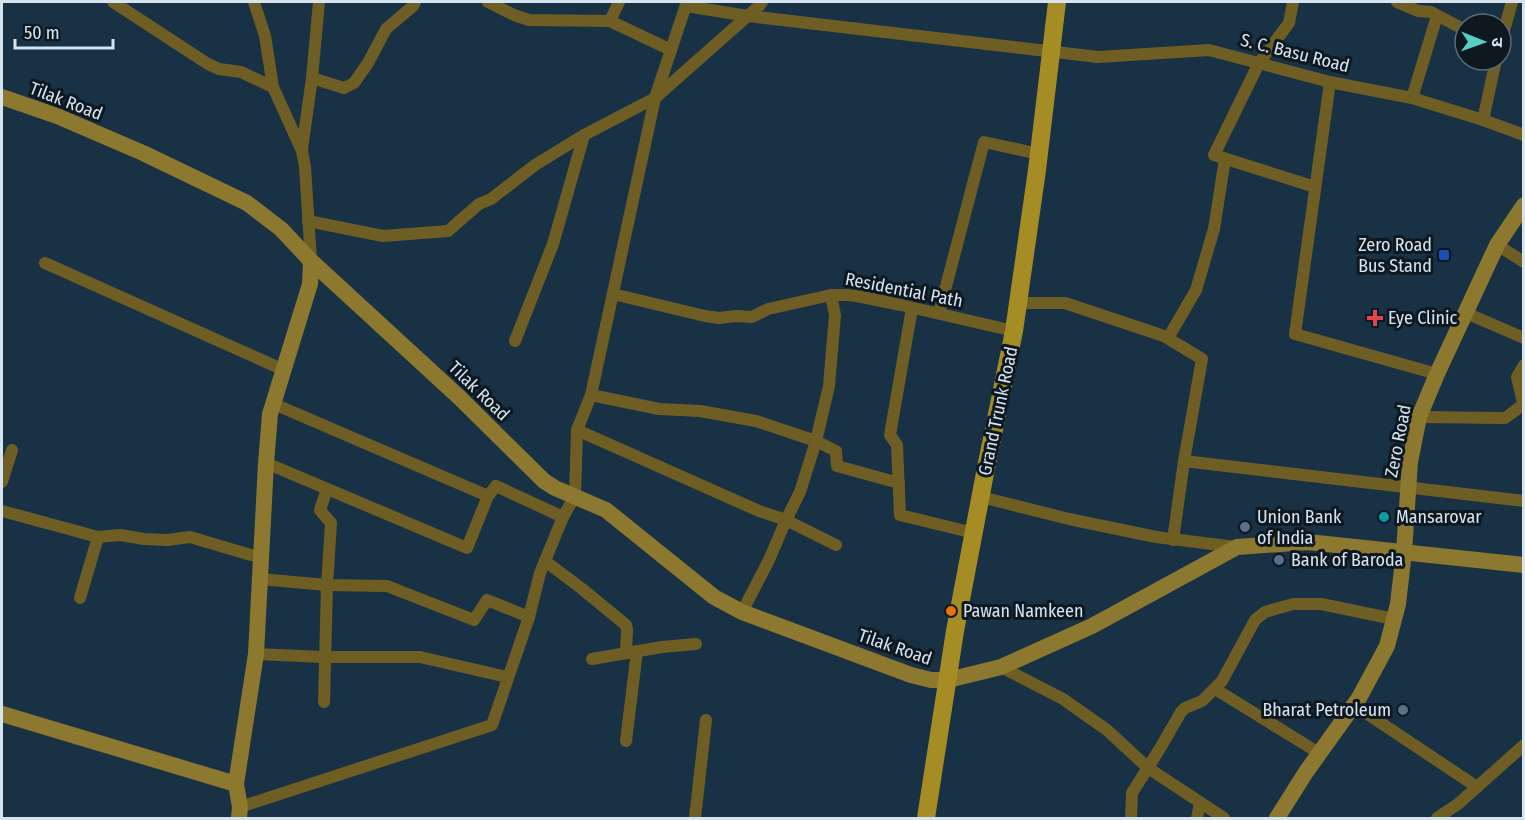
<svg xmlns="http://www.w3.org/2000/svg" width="1525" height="820" font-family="'Fira Sans Condensed','Noto Sans Devanagari',sans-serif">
	<rect width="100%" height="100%" fill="#193144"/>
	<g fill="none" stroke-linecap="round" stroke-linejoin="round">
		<g stroke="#6e5e23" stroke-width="12">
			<polyline points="113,2 208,64 219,69 241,72 273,87"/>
			<polyline points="254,2 265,36 273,87 302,151 305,167 311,261"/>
			<polyline points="488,2 514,15 529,20 610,21"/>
			<polyline points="619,2 610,21 671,50"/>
			<polyline points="1293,2 1289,23 1259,63 1214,155 1315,187"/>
			<polyline points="1397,2 1418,11 1431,12 1465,30"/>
			<polyline points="686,6 748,16 1098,57 1209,50 1330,82 1412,98 1483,120 1524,135"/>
			<polyline points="1501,41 1512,2"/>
			<polyline points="312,78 344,88 354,83 368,63 386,29 413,6 415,2"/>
			<polyline points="1330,82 1295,334 1437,374"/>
			<polyline points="1412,98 1437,16"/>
			<polyline points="1483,120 1496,60"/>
			<polyline points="302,149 312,78 319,2"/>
			<polyline points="308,221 383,236 448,231 479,204 491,199 535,165 584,135 655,98 760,5 762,2"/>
			<polyline points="1497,245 1524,262"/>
			<polyline points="45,263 284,370"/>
			<polyline points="613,294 705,316 719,318 736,316 752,317 768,309 831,295 846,295 857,296 901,305 1014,331"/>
			<polyline points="1019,303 1065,303 1164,336 1202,359 1184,461 1524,501"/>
			<polyline points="912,308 890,435 897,445 900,515 974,533"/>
			<polyline points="939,313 984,142 1039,154"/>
			<polyline points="1466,313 1524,338"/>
			<polyline points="1168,338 1196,290 1214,229 1225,159"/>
			<polyline points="515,341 553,244 584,135"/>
			<polyline points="591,395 659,409 700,411 756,421 816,441 836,451 837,466 899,483"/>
			<polyline points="1523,403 1517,377 1524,365"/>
			<polyline points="274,404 488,496 496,486 563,517"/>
			<polyline points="1419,417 1505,418 1524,404"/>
			<polyline points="577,430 759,511 786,520 836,545"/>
			<polyline points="266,463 467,548 488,496"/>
			<polyline points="2,482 12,450"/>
			<polyline points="981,497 1069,519 1156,537 1236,547"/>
			<polyline points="2,511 98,537"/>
			<polyline points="1173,540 1184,461"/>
			<polyline points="545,561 581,588 626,625 627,630 626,652"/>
			<polyline points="260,579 327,585 387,586 474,620 487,600 529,617"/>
			<polyline points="80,598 98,537 120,535 144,539 167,540 190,537 261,558"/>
			<polyline points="742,612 769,560 786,520 800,492 816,441 829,386 835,315 831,295"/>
			<polyline points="256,654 324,657 420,657 507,677"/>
			<polyline points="592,659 662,647 696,644"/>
			<polyline points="1001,667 1063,699 1107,730 1148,768 1224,818"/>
			<polyline points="1215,689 1319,753"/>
			<polyline points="324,702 327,585 331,523 320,510 327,489"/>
			<polyline points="1354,705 1477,787"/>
			<polyline points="626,741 637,651"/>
			<polyline points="240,807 492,725 529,617 540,573 563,517 575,496 577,430 591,395 655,98 687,2"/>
			<polyline points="695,818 706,720"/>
			<polyline points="1131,818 1132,793 1159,750 1181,712 1185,708 1202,701 1222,681 1255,620 1265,612 1293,604 1321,604 1394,619"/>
			<polyline points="1197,818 1200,803"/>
			<polyline points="1437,818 1458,804 1524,745"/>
		</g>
		<g stroke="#8c782e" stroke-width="16">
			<polyline points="2,97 57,116 143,153 247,203 281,229 311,261 460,398 544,481 555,488 606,510 714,597 742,612 911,675 931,680 948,680 1001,667 1092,626 1237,547 1308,542 1524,565"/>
			<polyline points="2,714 236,784"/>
			<polyline points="239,818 240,807 236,784 256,654 266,463 270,414 310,284 311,261"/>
			<polyline points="1277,818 1306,772 1359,698 1387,646 1398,604 1404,552 1410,462 1419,417 1437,374 1497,245 1524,205"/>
		</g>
		<polyline stroke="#a68c24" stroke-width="18" points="926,818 955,631 985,473 1014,331 1037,170 1057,2"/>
	</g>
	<rect fill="#1a4fb4" stroke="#0d1820" stroke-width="2" x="1438" y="249" width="12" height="12" rx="3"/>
	<path fill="#e0444e" stroke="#0d1820" stroke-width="2" d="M1372 309h6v6h6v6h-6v6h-6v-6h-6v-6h6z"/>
	<circle fill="#0f9aa8" stroke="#0d1820" stroke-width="2" cx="1384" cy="517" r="6"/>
	<g fill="#5c6f8a" stroke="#0d1820" stroke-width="2">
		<circle cx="1245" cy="527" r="6"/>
		<circle cx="1279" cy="560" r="6"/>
		<circle cx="1403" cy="710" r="6"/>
	</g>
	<circle fill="#e8710a" stroke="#0d1820" stroke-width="2" cx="951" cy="611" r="6"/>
	<g text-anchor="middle" stroke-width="6" stroke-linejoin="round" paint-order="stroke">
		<g font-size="18" fill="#d6e4f0" stroke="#0d1820">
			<text transform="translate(1295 53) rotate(14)" y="6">S. C. Basu Road</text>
			<text transform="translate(66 101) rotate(21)" y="6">Tilak Road</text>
			<text transform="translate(904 290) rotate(11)" y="6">Residential Path</text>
			<text transform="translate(479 391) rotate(44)" y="6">Tilak Road</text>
			<text transform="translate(998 411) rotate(-78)" y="6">Grand Trunk Road</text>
			<text transform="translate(1398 441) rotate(-79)" y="6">Zero Road</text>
			<text transform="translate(895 647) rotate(19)" y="6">Tilak Road</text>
		</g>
		<g font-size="18" fill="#d6e4f0" stroke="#0d1820" text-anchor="start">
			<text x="1432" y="251" text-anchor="end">Zero Road<tspan x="1432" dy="21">Bus Stand</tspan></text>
			<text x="1388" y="324">Eye Clinic</text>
			<text x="1257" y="523">Union Bank<tspan x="1257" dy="21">of India</tspan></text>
			<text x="1396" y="523">Mansarovar</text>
			<text x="1291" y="566">Bank of Baroda</text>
			<text x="963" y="617">Pawan Namkeen</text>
			<text x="1391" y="716" text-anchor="end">Bharat Petroleum</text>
		</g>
	</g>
	<rect width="1525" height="820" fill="none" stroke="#d6e4f0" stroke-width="6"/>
	<g transform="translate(1483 42) rotate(91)"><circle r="28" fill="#0d1820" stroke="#5d6a73" stroke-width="1.5"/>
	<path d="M0-4.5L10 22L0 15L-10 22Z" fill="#55cec6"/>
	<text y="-9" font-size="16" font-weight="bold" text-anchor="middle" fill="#d6e4f0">उ</text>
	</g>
	<path d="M15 39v9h98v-9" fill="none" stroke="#d6e4f0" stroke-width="3"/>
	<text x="24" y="39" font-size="18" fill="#d6e4f0" stroke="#0d1820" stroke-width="4.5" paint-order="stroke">50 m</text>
</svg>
